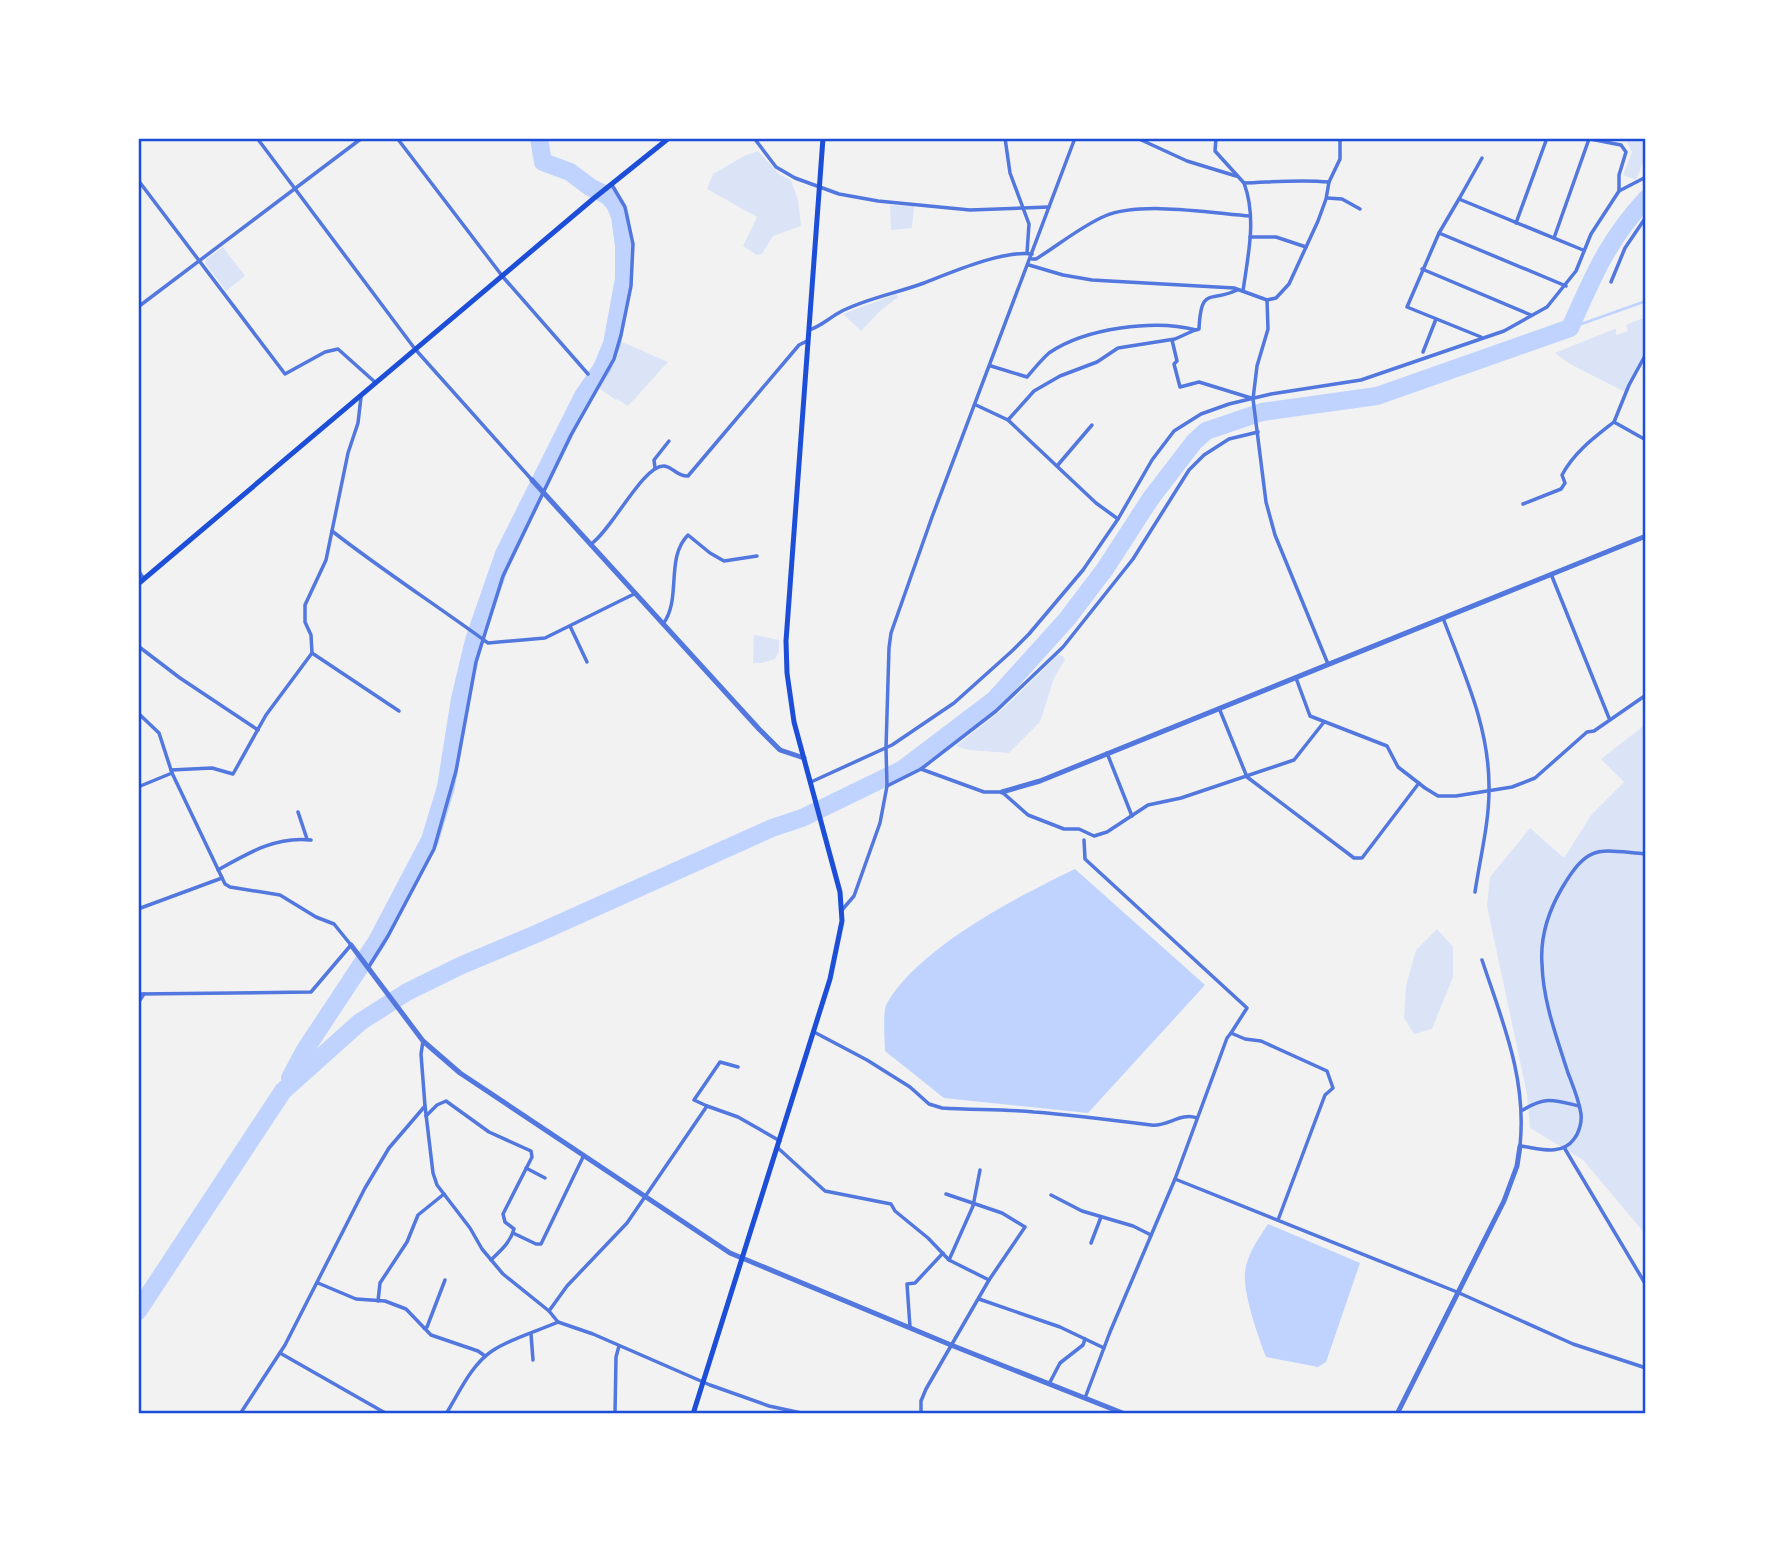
<svg xmlns="http://www.w3.org/2000/svg" width="1784" height="1552" font-family="'Times New Roman',serif">
	<rect width="100%" height="100%" fill="#f2f2f2"/>
	<g fill="#dbe4f7">
		<polygon points="1627,138 1646,138 1646,155 1636,180 1623,175 1632,152 1627,142"/>
		<polygon points="758,151 780,175 791,180 798,200 801,226 773,236 762,254 757,255 743,246 757,217 707,189 713,174 744,156"/>
		<polygon points="890,205 914,206 912,228 891,230"/>
		<polygon points="223,247 245,276 226,291 205,263 206,259"/>
		<polygon points="896,294 898,297 879,312 861,331 843,314"/>
		<polygon points="1646,317 1646,352 1625,392 1570,364 1555,353 1614,329 1616,329 1616,335 1628,331 1626,325"/>
		<polygon points="622,342 668,362 628,406 617,399 616,400 599,388 618,355"/>
		<polygon points="754,635 779,640 779,651 775,659 762,663 753,663"/>
		<polygon points="1058,655 1063,656 1065,660 1054,678 1040,722 1009,753 969,750 956,746 1004,708"/>
		<polygon points="1646,724 1646,1235 1583,1160 1530,1128 1527,1094 1487,906 1490,877 1530,828 1564,858 1592,814 1624,782 1601,759"/>
		<polygon points="1437,929 1453,947 1453,977 1432,1029 1414,1034 1404,1018 1406,986 1416,950"/>
	</g>
	<g fill="#bfd3fe">
		<path d="M1075,869L1205,985L1088,1113L944,1098L885,1051C885,1040 882,1012 887,1003C921,946 1017,897 1075,869Z"/>
		<path d="M1268,1224L1360,1263L1326,1362L1318,1367L1266,1357C1258,1336 1243,1294 1245,1272C1247,1254 1259,1238 1268,1224Z"/>
	</g>
	<g fill="none" stroke-linecap="round" stroke-linejoin="round">
		<polyline stroke="#bfd3fe" stroke-width="2.5" points="1570,328 1646,301"/>
		<g stroke="#bfd3fe" stroke-width="18">
			<polyline points="290,1078 305,1050 377,941 430,840 446,787 460,699 474,640 504,554 583,396 602,368 612,344 624,279 624,246 620,216 615,204 608,196 590,187 570,172 543,162 539,138"/>
			<path d="M138,1311L283,1091L360,1022L407,992L462,965L536,934L772,828L802,818L903,769L994,700L1067,619L1105,569L1151,498L1194,442L1206,431L1262,412L1377,396L1570,328C1593,277 1607,241 1646,199"/>
		</g>
		<g stroke="#5277de" stroke-width="3.5">
			<polyline points="257,138 415,349 532,480"/>
			<polyline points="397,138 503,277 588,374"/>
			<polyline points="754,138 776,167 795,178 839,194 878,201 970,210 1049,207"/>
			<polyline points="1005,138 1010,173 1029,224 1027,253"/>
			<polyline points="1137,138 1187,161 1236,176"/>
			<path d="M1216,138L1215,151L1244,183C1257,218 1248,255 1243,291"/>
			<polyline points="1585,138 1621,145 1626,152 1619,175 1619,191"/>
			<polyline points="138,180 285,374 325,352 338,349 376,383"/>
			<path d="M1244,183C1273,182 1300,179 1329,182"/>
			<polyline points="1327,198 1342,199 1360,209"/>
			<polyline points="1459,199 1482,158"/>
			<polyline points="1516,223 1547,138"/>
			<polyline points="1439,233 1566,286"/>
			<polyline points="1250,237 1276,237 1306,247"/>
			<polyline points="1554,238 1589,139"/>
			<path d="M1032,259H1036C1057,246 1083,225 1105,216C1141,201 1211,213 1250,216"/>
			<polyline points="1029,265 1063,275 1092,280 1234,288 1267,300 1276,298 1289,284 1318,221 1326,199 1329,182 1340,159 1340,138"/>
			<polyline points="1422,269 1531,315"/>
			<polyline points="1611,282 1625,248 1646,217"/>
			<polyline points="1267,300 1268,329 1257,366 1253,399 1266,502 1275,535 1328,664"/>
			<polyline points="138,307 362,138"/>
			<path d="M809,330C822,326 830,317 842,311C868,298 897,293 924,283C952,272 1003,250 1032,254"/>
			<polyline points="1481,337 1407,307 1439,233 1459,199 1583,250"/>
			<polyline points="1172,340 1177,361 1174,364 1180,387 1199,382 1251,398"/>
			<polyline points="1423,352 1436,319"/>
			<polyline points="1646,354 1629,385 1614,422 1646,440"/>
			<path d="M991,366L1027,377C1034,369 1041,360 1049,353C1085,328 1155,319 1196,330L1199,329C1201,285 1211,303 1237,290"/>
			<polyline points="976,405 1008,420 1096,503 1118,519"/>
			<polyline points="1008,420 1034,391 1060,376 1097,362 1118,348 1175,339 1195,330"/>
			<polyline points="1057,466 1092,425"/>
			<polyline points="655,468 654,460 669,441"/>
			<path d="M1523,504L1561,489L1565,483L1562,475C1574,452 1595,437 1614,422"/>
			<path d="M332,531C382,570 436,605 488,643L545,638L634,594"/>
			<path d="M591,544C612,530 643,465 664,466C673,467 678,477 688,476L799,345L807,341"/>
			<polyline points="138,570 144,579"/>
			<polyline points="1551,574 1609,718"/>
			<path d="M1443,618C1464,674 1490,728 1489,790C1489,824 1480,858 1475,892"/>
			<path d="M663,624C682,599 665,558 688,535L710,553L724,561L757,556"/>
			<polyline points="570,626 587,662"/>
			<polyline points="138,646 180,678 258,730"/>
			<polyline points="312,653 399,711"/>
			<polyline points="1296,678 1310,716 1387,746 1398,767 1425,788 1438,796 1456,796 1512,787 1535,778 1587,732 1594,731 1646,695"/>
			<polyline points="1219,708 1247,777 1354,858 1362,858 1419,783"/>
			<polyline points="138,713 159,733 172,773 225,884 230,887 280,895 316,917 334,924 351,945 311,992 138,994"/>
			<polyline points="1107,753 1132,816"/>
			<polyline points="921,769 996,711 1063,647 1133,559 1189,470 1204,455 1229,439 1258,432"/>
			<polyline points="171,770 212,768 233,774 266,715 312,653 311,635 305,622 305,605 326,560 348,453 358,423 361,397"/>
			<polyline points="811,782 892,745 954,703 1012,651 1029,634 1083,570 1118,519 1152,460 1174,431 1201,414 1229,404 1271,394 1361,380 1504,331 1547,307 1576,271 1591,234 1619,191 1646,177"/>
			<polyline points="887,786 921,769 984,792 1002,792 1028,815 1064,829 1079,829 1094,836 1107,832 1148,805 1181,798 1294,760 1324,722"/>
			<polyline points="138,787 172,773"/>
			<polyline points="298,812 307,839"/>
			<polyline points="1084,840 1085,859 1247,1008 1231,1033"/>
			<path d="M218,870C248,853 276,836 311,840"/>
			<polyline points="138,909 222,878"/>
			<polyline points="842,910 854,896 880,823 887,786 886,748 889,648 891,633 932,517 1075,138"/>
			<path d="M1482,960C1503,1023 1527,1079 1520,1146C1538,1148 1561,1157 1574,1139C1579,1133 1582,1122 1581,1114C1579,1100 1573,1086 1568,1073C1557,1038 1543,1002 1542,964C1540,937 1548,912 1562,888C1589,843 1597,850 1646,854"/>
			<polyline points="368,968 388,936 434,849 456,771 476,662 503,576 571,435 614,359 621,335 631,286 633,244 625,207 612,185"/>
			<polyline points="138,1003 144,994"/>
			<path d="M814,1032L867,1060L910,1087L929,1104L942,1108C973,1110 1004,1109 1034,1112C1073,1115 1112,1120 1151,1125C1168,1127 1180,1112 1197,1118"/>
			<polyline points="423,1041 421,1054 425,1106 433,1173 437,1185 470,1228 482,1249 503,1274 549,1311 558,1322 593,1334 710,1385 769,1406 806,1414"/>
			<polyline points="738,1067 720,1062 694,1100 707,1106 738,1117 780,1141"/>
			<path d="M1523,1110C1546,1096 1554,1100 1579,1106"/>
			<path d="M426,1116L437,1105L446,1101L489,1132L531,1151L532,1157L503,1214L505,1222L514,1229C510,1243 501,1250 491,1260"/>
			<polyline points="778,1148 825,1191 891,1204 895,1211 928,1238 949,1260 989,1280 926,1389 921,1401 921,1414"/>
			<polyline points="1565,1149 1646,1285"/>
			<polyline points="526,1168 545,1178"/>
			<polyline points="1175,1179 1457,1292 1573,1344 1646,1368"/>
			<polyline points="946,1194 1002,1213 1025,1227 989,1280"/>
			<polyline points="1051,1195 1082,1211 1133,1226 1151,1235"/>
			<polyline points="513,1233 536,1244 541,1244 584,1155"/>
			<polyline points="1091,1243 1101,1217"/>
			<polyline points="949,1260 973,1206 980,1170"/>
			<polyline points="318,1283 356,1299 385,1301 406,1309 431,1335 478,1351 485,1356"/>
			<polyline points="979,1299 1060,1327 1104,1348"/>
			<polyline points="378,1301 380,1283 407,1242 418,1215 444,1194"/>
			<polyline points="549,1311 567,1286 627,1223 707,1106"/>
			<polyline points="910,1327 907,1284 915,1283 943,1253"/>
			<polyline points="424,1328 427,1327 445,1280"/>
			<polyline points="531,1334 533,1360"/>
			<polyline points="280,1353 387,1414"/>
			<polyline points="1049,1384 1060,1363 1083,1345 1085,1339"/>
			<polyline points="1085,1398 1110,1332 1175,1179 1227,1038 1231,1033 1245,1039 1261,1041 1327,1071 1333,1088 1325,1095 1278,1220"/>
			<polyline points="240,1414 285,1345 365,1188 389,1148 425,1106"/>
			<path d="M446,1414C459,1393 471,1365 492,1351C509,1339 538,1331 558,1322"/>
			<polyline points="615,1414 616,1357 619,1346"/>
		</g>
		<g stroke="#5277de" stroke-width="5">
			<polyline points="532,480 759,729 780,750 804,758"/>
			<polyline points="1002,792 1040,781 1646,536"/>
			<polyline points="351,945 423,1041 460,1073 730,1253 951,1345 1125,1414"/>
			<polyline points="1397,1414 1504,1201 1517,1166 1520,1146"/>
		</g>
		<g stroke="#1d4ed8" stroke-width="5">
			<polyline points="138,584 593,199 669,138"/>
			<polyline points="693,1414 830,979 842,921 840,892 794,722 787,673 786,641 823,138"/>
		</g>
	</g>
	<rect width="1784" height="1552" fill="none" stroke="#ffffff" stroke-width="280"/>
	<rect x="140" y="140" width="1504" height="1272" fill="none" stroke="#1d4ed8" stroke-width="2.5"/>
</svg>
